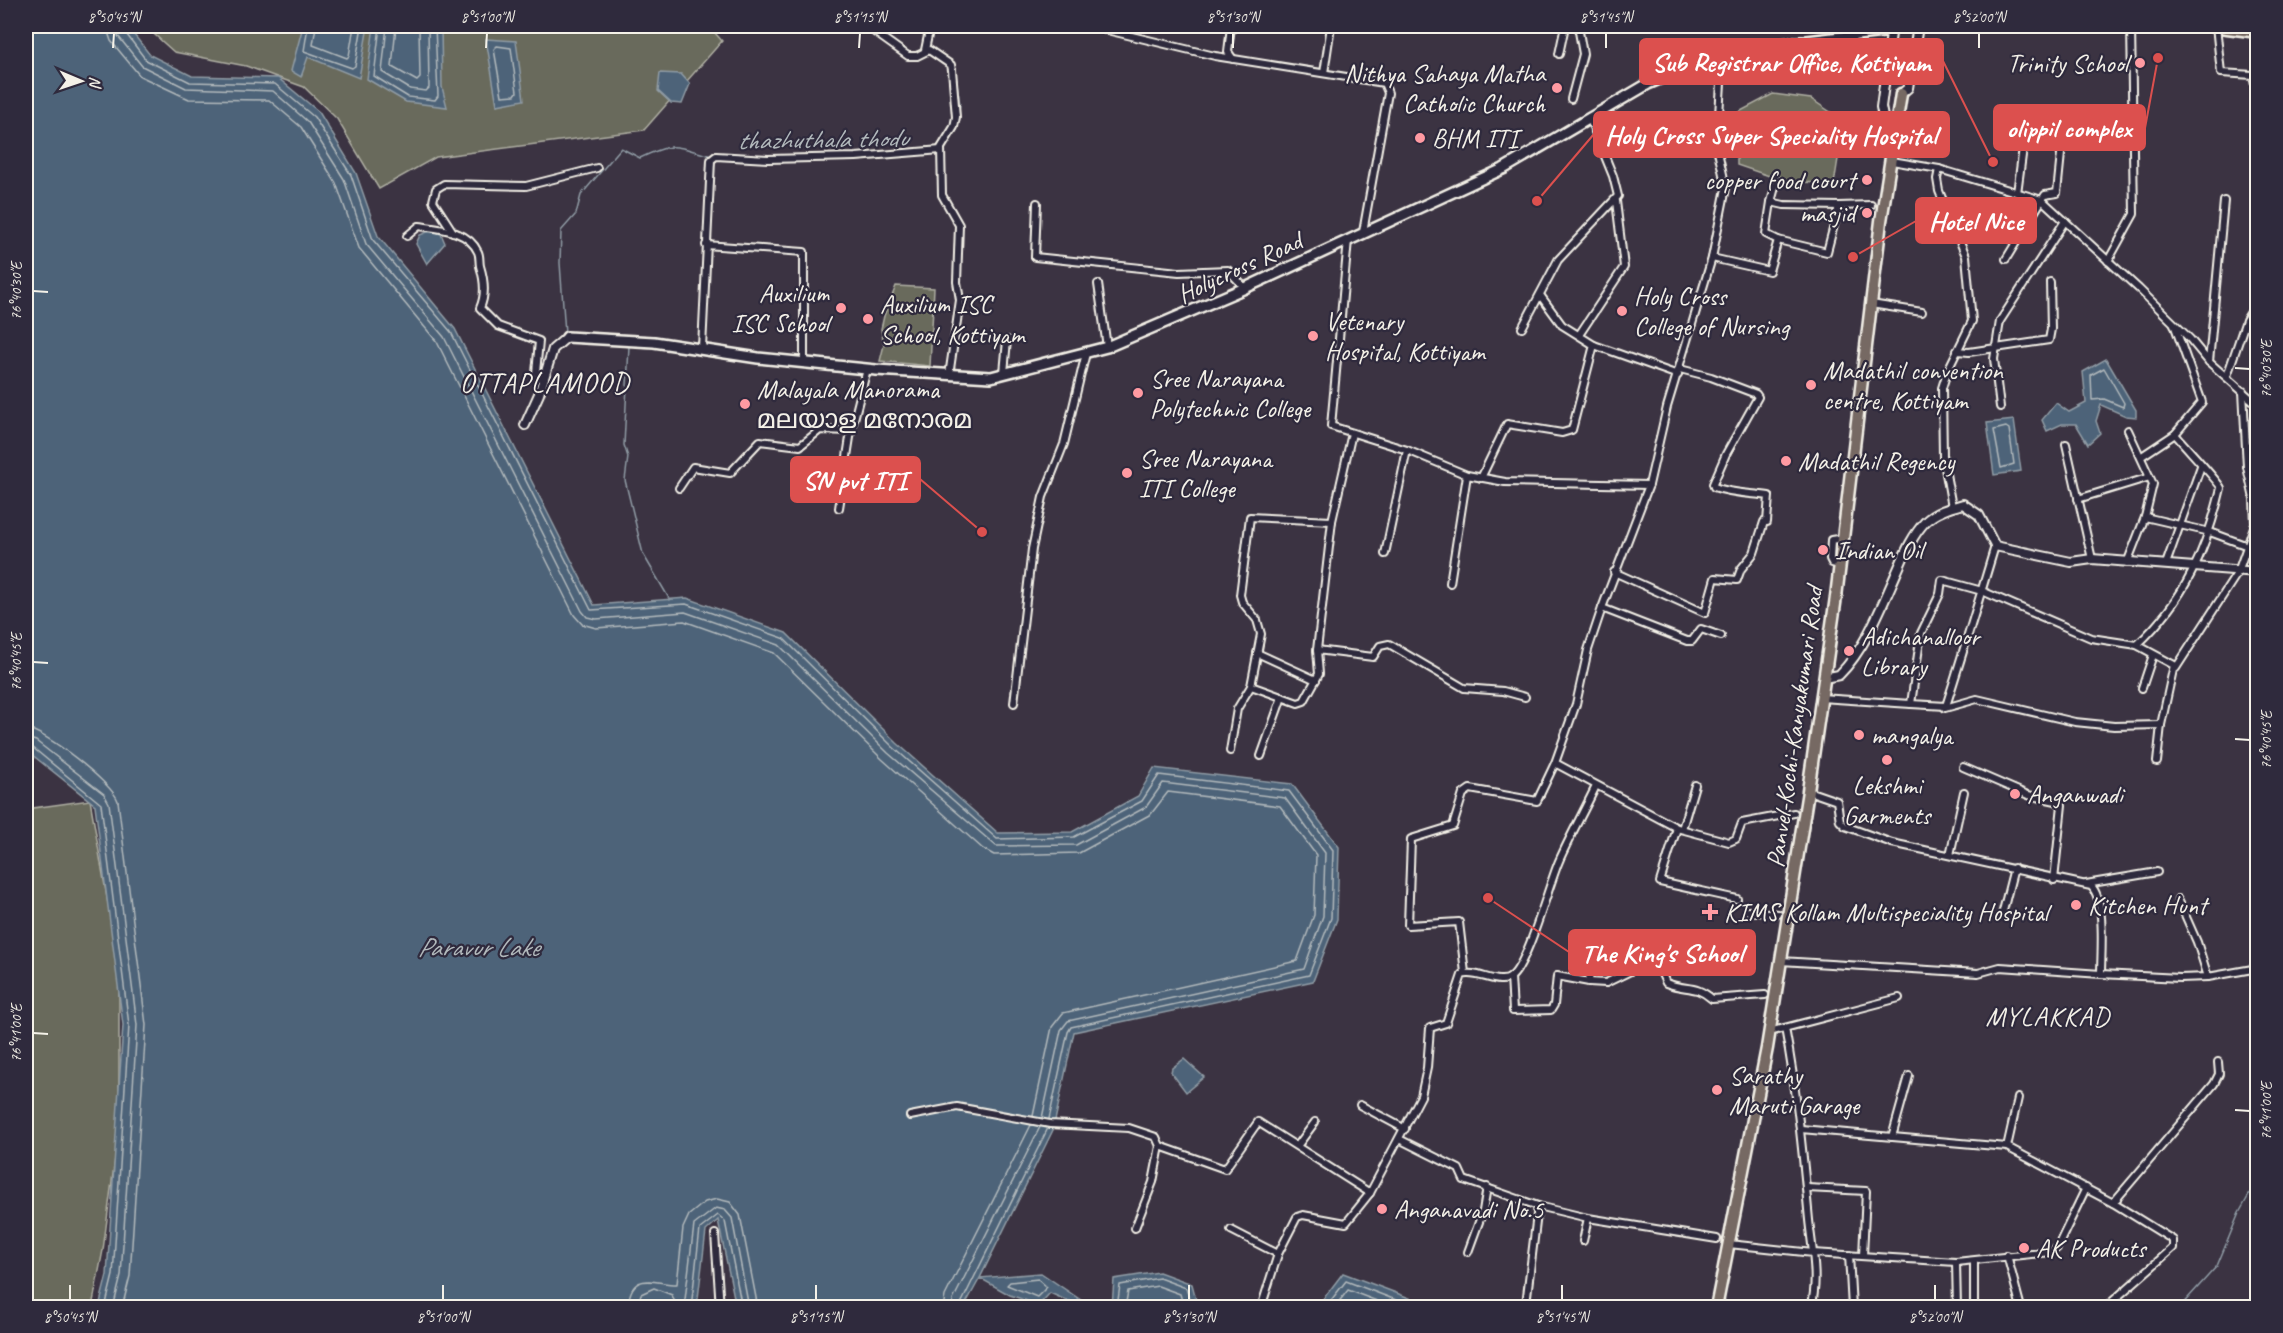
<svg xmlns="http://www.w3.org/2000/svg" width="2283" height="1333" font-family="Caveat,'Noto Sans Malayalam',sans-serif">
	<rect width="100%" height="100%" fill="#3b3342"/>
	<filter id="ink" filterUnits="userSpaceOnUse"><feTurbulence type="fractalNoise" baseFrequency=".0167" numOctaves="2"/><feDisplacementMap in="SourceGraphic" scale="12" xChannelSelector="R" yChannelSelector="G"/><feConvolveMatrix kernelMatrix="1 2 1 2 8 2 1 2 1" color-interpolation-filters="sRGB"/></filter>
	<g filter="url(#ink)">
		<g fill="#696a5c" stroke="#aeaea2" stroke-width="1.5">
			<polygon points="145,26 709,26 722,41 644,130 436,157 379,189 337,119 304,87 246,66 174,52"/>
			<polygon points="1773,94 1811,99 1844,121 1834,184 1784,181 1737,165 1737,113"/>
			<polygon points="896,286 934,288 930,366 880,361 884,345 881,329 884,316"/>
			<polygon points="90,800 119,967 119,1127 103,1250 92,1307 26,1307 26,809"/>
		</g>
		<g fill="#4e6479" stroke="#909ca5" stroke-width="1.5">
			<polygon points="26,26 127,26 150,55 192,76 278,78 319,112 356,173 378,236 455,329 594,605 687,598 786,633 897,743 998,833 1072,832 1138,796 1154,768 1292,784 1339,847 1337,919 1313,981 1074,1032 1053,1130 980,1278 1041,1273 1091,1307 1081,1307 1050,1293 1039,1305 1010,1295 980,1278 964,1307 736,1307 718,1220 706,1231 697,1307 673,1307 652,1301 650,1308 99,1307 107,1275 123,1025 95,805 26,750"/>
			<polygon points="303,26 368,26 359,78 308,57 301,77 291,71"/>
			<polygon points="374,26 441,26 442,87 447,107 406,102 367,79"/>
			<polygon points="486,39 516,41 524,100 497,105"/>
			<polygon points="660,73 681,74 690,84 682,104 671,103 658,91"/>
			<polygon points="432,230 441,234 445,243 427,264 416,244 420,235"/>
			<polygon points="2106,359 2136,410 2136,417 2126,416 2101,405 2096,421 2100,433 2088,444 2076,424 2062,424 2047,431 2042,420 2056,403 2069,412 2086,403 2083,372"/>
			<polygon points="2014,420 2021,471 1994,475 1987,423"/>
			<polygon points="1184,1059 1204,1077 1186,1092 1171,1072 1172,1068"/>
			<polygon points="1159,1272 1192,1284 1198,1307 1112,1307 1114,1279"/>
			<polygon points="1343,1273 1420,1302 1428,1307 1317,1307"/>
		</g>
		<g fill="none" stroke-linecap="round" stroke-linejoin="round">
			<g stroke="#b2b9bc" stroke-width="1.5">
				<polyline points="106,26 111,41 140,76 189,99 269,100 301,127 336,183 359,248 437,342 574,615 582,624 596,628 684,621 774,653 882,759 983,849 994,855 1079,853 1151,814 1168,792 1280,806 1316,855 1314,915 1297,961 1063,1013 1052,1027 1033,1116"/>
				<polyline points="115,26 118,36 142,66 186,88 273,91 308,122 344,179 366,244 444,337 582,611 587,617 596,619 685,612 779,645 888,753 996,846 1076,845 1146,807 1163,783 1285,798 1325,853 1323,916 1304,969 1068,1021 1061,1030 1042,1118"/>
				<polyline points="123,26 124,31 146,60 190,82 275,84 314,117 351,175 373,240 451,332 591,610 686,604 783,638 893,747 997,839 1074,837 1142,801 1159,775 1289,791 1333,850 1331,918 1309,975 1071,1027 1068,1032 1049,1119"/>
				<polyline points="308,26 304,51 352,68 355,66 362,26"/>
				<polyline points="316,26 313,45 347,58 349,56 354,26"/>
				<polyline points="380,26 374,76 408,97 435,100 438,96 435,26"/>
				<polyline points="387,26 382,72 410,89 426,91 429,88 428,26"/>
				<polyline points="396,26 392,67 417,81 420,78 419,26"/>
				<polygon points="497,46 511,48 517,92 515,95 502,96 494,49"/>
				<polygon points="2104,368 2124,403 2123,407 2104,399 2092,400 2091,375"/>
				<polygon points="2006,427 2009,429 2014,464 2001,468 1994,430"/>
				<path d="M26,729C43,729 113,784 118,801L146,1025L130,1276L122,1308"/>
				<polyline points="26,738 36,741 104,794 109,803 137,1025 121,1276 113,1308"/>
				<polyline points="26,745 32,747 101,804 129,1025 113,1275 105,1308"/>
				<polygon points="1038,1279 1047,1287 1037,1297 1007,1285 1010,1282"/>
				<path d="M628,1308C630,1267 657,1285 677,1284L683,1228L689,1215L705,1202L717,1199L730,1202L740,1215L758,1308"/>
				<polyline points="637,1308 641,1294 654,1288 672,1295 677,1308"/>
				<polyline points="684,1308 694,1225 716,1208 725,1210 732,1218 749,1308"/>
				<polyline points="691,1308 700,1229 718,1215 725,1221 742,1308"/>
				<polyline points="943,1308 945,1296 1031,1125"/>
				<polyline points="952,1308 953,1300 1040,1127"/>
				<polyline points="959,1308 1048,1128"/>
				<polyline points="1117,1308 1120,1285 1159,1278 1186,1288 1192,1308"/>
				<polyline points="1125,1308 1128,1291 1158,1286 1180,1294 1184,1308"/>
				<polyline points="1325,1308 1346,1281 1417,1308"/>
				<polyline points="1334,1308 1348,1290 1395,1308"/>
			</g>
			<g stroke="#909ca5" stroke-width="1.5">
				<polyline points="872,26 878,31"/>
				<polyline points="884,35 911,53 921,50"/>
				<polyline points="930,47 948,60"/>
				<polyline points="955,68 960,105 957,125"/>
				<polyline points="947,143 956,130"/>
				<polyline points="884,158 924,154"/>
				<polyline points="725,159 738,160"/>
				<path d="M565,333L560,263L561,231L576,214L581,195L621,148L640,158C679,140 674,147 712,156"/>
				<polyline points="629,346 624,445 628,457 625,480 643,554 670,600"/>
				<polyline points="2179,1308 2217,1266 2239,1213 2258,1179"/>
			</g>
			<defs>
				<g id="minor">
					<polyline points="866,26 908,56 917,56 929,50 951,65 952,70 956,117 954,127 941,148 942,195 959,225 957,282 960,300 949,376"/>
					<polyline points="1090,26 1215,56 1384,83 1388,93 1363,232"/>
					<polyline points="1231,26 1228,52 1233,59"/>
					<polyline points="2216,26 2221,73 2253,75 2258,101"/>
					<polyline points="925,50 930,26"/>
					<polyline points="1723,51 1717,147 1726,188 1712,258 1667,407 1649,485 1602,608 1588,650 1576,704 1555,763 1677,828 1729,842 1736,839 1742,823 1794,813"/>
					<polyline points="1559,54 1565,26"/>
					<polyline points="1324,73 1331,26"/>
					<polyline points="1571,99 1583,54 1578,26"/>
					<polyline points="1892,161 1939,169 2042,200 2139,289 2190,339 2209,362 2258,405"/>
					<polyline points="1939,169 1937,179 1939,191 1966,256 1972,321 1947,372 1942,388 1943,457 1952,507"/>
					<polyline points="1777,180 1771,202 1784,205 1839,206"/>
					<polyline points="2017,193 2024,140"/>
					<polyline points="1771,202 1766,234 1778,240"/>
					<polyline points="1037,203 1035,257 1179,272 1228,270 1245,288"/>
					<polyline points="453,232 433,201 436,189 444,184 526,186 597,168"/>
					<path d="M407,236L419,226C441,229 468,230 478,252C480,256 479,261 480,266C484,279 486,295 480,308L498,326L539,341L536,373L544,379"/>
					<polyline points="1348,240 1331,426 1407,450 1467,475"/>
					<polyline points="706,245 804,252 804,363"/>
					<polyline points="1712,258 1769,271 1778,240 1827,252 1839,206 1871,205"/>
					<polyline points="2006,259 2045,195 2057,193 2063,134"/>
					<polyline points="2108,261 2134,214 2131,26"/>
					<polyline points="1098,284 1107,347"/>
					<polyline points="1540,295 1562,325 1594,345 1678,375"/>
					<polyline points="1871,304 1922,312"/>
					<polyline points="1522,328 1558,260 1618,196 1613,176 1589,117"/>
					<polyline points="1579,335 1624,267 1616,201"/>
					<polyline points="702,348 711,160 716,156 768,159 856,157 941,150"/>
					<polyline points="1957,351 1969,352 2049,340 2051,329 2050,282"/>
					<polyline points="2209,362 2224,201"/>
					<polyline points="1004,373 1007,340"/>
					<polyline points="2227,376 2246,320 2258,301"/>
					<polyline points="2000,407 1994,359 2000,321 2065,221"/>
					<polyline points="2066,444 2092,559"/>
					<polyline points="2142,456 2175,434 2202,402 2174,324"/>
					<polyline points="1481,478 1507,424 1562,433 1572,430 1594,345"/>
					<polyline points="679,488 693,467 730,473 760,441 800,446 820,430 851,431"/>
					<polyline points="2078,499 2150,477"/>
					<polyline points="839,508 851,431 867,369"/>
					<polyline points="2145,517 2210,532 2245,545"/>
					<path d="M1995,546C1979,599 1963,653 1946,706L1911,704L1921,633L1940,594L1942,580L1982,591L2091,638L2137,645L2174,665L2161,725L2157,762"/>
					<polyline points="1385,554 1407,450"/>
					<polyline points="2127,563 2145,517 2153,484 2128,430"/>
					<polyline points="2166,564 2201,466"/>
					<polyline points="1840,565 1832,563 1830,559 1831,540 1844,538"/>
					<path d="M1614,572L1705,613L1715,578L1737,580L1741,569L1754,553L1764,522H1767L1769,496C1749,493 1733,494 1714,487L1713,484L1726,454L1758,397L1756,394L1711,377L1680,369"/>
					<polyline points="1450,583 1467,475 1505,482 1649,485"/>
					<polyline points="1602,608 1687,641 1692,641 1701,629 1721,636"/>
					<path d="M2137,645C2185,600 2206,551 2221,488C2220,483 2182,443 2175,434"/>
					<polyline points="1317,650 1373,657 1380,646 1389,644 1464,688 1503,691 1525,697"/>
					<polyline points="1257,653 1316,680"/>
					<polyline points="2176,668 2238,572 2255,524 2254,499 2247,467 2243,391"/>
					<polyline points="1251,686 1298,703 1304,701 1319,674 1317,650 1332,521 1352,433"/>
					<polyline points="2142,688 2153,655"/>
					<polyline points="1821,698 1911,704"/>
					<polyline points="1014,703 1032,549 1043,497 1064,444 1086,353"/>
					<polyline points="1945,708 1977,699 2075,722 2114,726 2161,725"/>
					<polyline points="1230,751 1237,709 1251,686 1261,634 1257,620 1242,602 1240,595 1250,517 1332,521"/>
					<polyline points="1261,756 1282,697"/>
					<polyline points="1963,767 2028,795 2056,801 2062,805 2054,880"/>
					<path d="M1808,791L1837,801L1840,821L1845,826L1892,843L2091,886C2106,900 2101,954 2101,974L2180,978L2208,977L2258,968"/>
					<polyline points="1677,828 1660,882 1737,899"/>
					<polyline points="1682,829 1695,785"/>
					<polyline points="1950,855 1964,792"/>
					<polyline points="2086,884 2157,872"/>
					<polyline points="2178,899 2197,942 2208,977"/>
					<polyline points="1748,911 1778,914"/>
					<polyline points="2002,915 2014,868"/>
					<polyline points="1781,961 1978,973 2000,967 2101,974"/>
					<polyline points="1465,973 1459,922 1408,925 1411,839 1453,826 1463,794 1470,789 1537,801 1555,763"/>
					<polyline points="1511,977 1513,1011 1551,1010 1554,1005 1557,976 1589,982 1591,960"/>
					<path d="M1589,982L1606,983L1655,959L1666,983C1686,991 1695,984 1712,999L1765,995"/>
					<path d="M1785,1028C1797,1091 1803,1156 1809,1220C1812,1249 1819,1279 1811,1308"/>
					<polyline points="1769,1032 1899,998"/>
					<polyline points="1360,1105 1405,1129"/>
					<polyline points="910,1116 957,1107 1050,1124 1129,1128 1156,1137 1160,1146 1225,1169 1258,1122 1370,1193"/>
					<polyline points="1801,1129 2007,1147 2113,1203 2173,1240 2173,1248 2106,1307"/>
					<polyline points="1892,1137 1909,1076"/>
					<polyline points="1399,1139 1459,1169 1464,1180 1538,1206 1588,1218 1717,1239"/>
					<polyline points="1298,1145 1315,1122"/>
					<polyline points="2007,1147 2018,1098"/>
					<polyline points="1807,1188 1866,1191 1863,1256"/>
					<polyline points="2113,1203 2214,1084 2219,1074 2218,1062"/>
					<polyline points="1538,1206 1526,1304 1540,1308"/>
					<polyline points="1135,1228 1153,1182 1160,1146"/>
					<polyline points="1231,1230 1278,1254"/>
					<polyline points="715,1234 720,1308"/>
					<polyline points="1583,1241 1588,1218"/>
					<polyline points="1729,1244 1813,1253 1956,1262 2051,1252 2057,1248 2086,1188"/>
					<polyline points="1468,1252 1483,1211 1487,1187"/>
					<polyline points="1849,1255 1852,1308"/>
					<polyline points="2007,1255 2021,1308"/>
					<polyline points="1956,1262 1957,1308"/>
					<polyline points="1974,1262 1974,1308"/>
					<path d="M1261,1308L1278,1254L1297,1217L1303,1215L1346,1223L1370,1193L1421,1096L1427,1068L1430,1028L1446,1023L1462,975C1476,969 1499,987 1511,977C1528,964 1549,884 1559,861C1570,836 1584,811 1596,786"/>
				</g>
				<g id="tertiary">
					<polyline points="1901,94 1908,88 1918,26"/>
					<polyline points="1887,137 1881,107 1892,26"/>
					<polyline points="525,425 539,394 553,349 567,337"/>
					<path d="M1824,678L1839,675C1865,649 1881,608 1896,574C1904,556 1911,537 1925,522C1935,512 1949,508 1963,504L1979,515L1995,546L2071,562L2092,559L2258,572"/>
				</g>
				<polyline id="secondary" points="567,337 654,342 758,358 876,370 991,377 1107,347 1245,288 1503,169 1648,84 1723,51 1891,31"/>
				<polyline id="primary" points="2212,26 2258,32"/>
				<polyline id="trunk" points="1716,1308 1767,1048 1808,791 1836,597 1881,221 1901,94"/>
			</defs>
			<use href="#minor" stroke="#f4f1e8" stroke-width="10"/>
			<use href="#tertiary" stroke="#f4f1e8" stroke-width="12"/>
			<use href="#secondary" stroke="#f4f1e8" stroke-width="14"/>
			<use href="#primary" stroke="#f4f1e8" stroke-width="15"/>
			<use href="#trunk" stroke="#f4f1e8" stroke-width="15"/>
			<use href="#minor" stroke="#2f2a3d" stroke-width="6"/>
			<use href="#tertiary" stroke="#2f2a3d" stroke-width="8"/>
			<use href="#secondary" stroke="#2f2a3d" stroke-width="9"/>
			<use href="#primary" stroke="#766964" stroke-width="10"/>
			<use href="#trunk" stroke="#766964" stroke-width="10"/>
		</g>
	</g>
	<path fill="none" stroke="#f4f1e8" stroke-width="2" d="M113,48L114,33M486,48L487,33M859,48L860,33M1233,48V33M1606,48V33M1979,48V33M33,291L48,292M2235,368L2250,369M33,662L48,663M2235,739L2250,740M33,1033L48,1034M2235,1110L2250,1111M70,1300V1285M443,1300V1285M816,1300V1285M1189,1300V1285M1562,1300V1285M1935,1300V1285"/>
	<g fill="#ff9aa2" stroke="#2f2a3d" stroke-width="2">
		<circle cx="2140" cy="63" r="6"/>
		<circle cx="1557" cy="88" r="6"/>
		<circle cx="1420" cy="138" r="6"/>
		<circle cx="1867" cy="180" r="6"/>
		<circle cx="1867" cy="213" r="6"/>
		<circle cx="841" cy="308" r="6"/>
		<circle cx="1622" cy="311" r="6"/>
		<circle cx="868" cy="319" r="6"/>
		<circle cx="1313" cy="336" r="6"/>
		<circle cx="1811" cy="385" r="6"/>
		<circle cx="1138" cy="393" r="6"/>
		<circle cx="745" cy="404" r="6"/>
		<circle cx="1786" cy="461" r="6"/>
		<circle cx="1127" cy="473" r="6"/>
		<circle cx="1823" cy="550" r="6"/>
		<circle cx="1849" cy="651" r="6"/>
		<circle cx="1859" cy="735" r="6"/>
		<circle cx="1887" cy="760" r="6"/>
		<circle cx="2015" cy="794" r="6"/>
		<circle cx="2076" cy="905" r="6"/>
		<path d="M1707 903h6v6h6v6h-6v6h-6v-6h-6v-6h6z"/>
		<circle cx="1717" cy="1090" r="6"/>
		<circle cx="1382" cy="1209" r="6"/>
		<circle cx="2024" cy="1248" r="6"/>
	</g>
	<g text-anchor="middle" stroke-width="4.5" stroke-linejoin="round" paint-order="stroke">
		<g font-size="26" fill="#f4f1e8" stroke="#2f2a3d" text-anchor="start">
			<text x="2128" y="72" text-anchor="end">Trinity School</text>
			<text x="1545" y="82" text-anchor="end">Nithya Sahaya Matha<tspan x="1545" dy="30">Catholic Church</tspan></text>
			<text x="1432" y="147">BHM ITI</text>
			<text x="1855" y="189" text-anchor="end">copper food court</text>
			<text x="1855" y="222" text-anchor="end">masjid</text>
			<text x="829" y="302" text-anchor="end">Auxilium<tspan x="829" dy="30">ISC School</tspan></text>
			<text x="1634" y="305">Holy Cross<tspan x="1634" dy="30">College of Nursing</tspan></text>
			<text x="880" y="313">Auxilium ISC<tspan x="880" dy="30">School, Kottiyam</tspan></text>
			<text x="1325" y="330">Vetenary<tspan x="1325" dy="30">Hospital, Kottiyam</tspan></text>
			<text x="1823" y="379">Madathil convention<tspan x="1823" dy="30">centre, Kottiyam</tspan></text>
			<text x="1150" y="387">Sree Narayana<tspan x="1150" dy="30">Polytechnic College</tspan></text>
			<text x="757" y="398">Malayala Manorama<tspan x="757" dy="30">മലയാള മനോരമ</tspan></text>
			<text x="1139" y="467">Sree Narayana<tspan x="1139" dy="30">ITI College</tspan></text>
			<text x="1798" y="470">Madathil Regency</text>
			<text x="1835" y="559">Indian Oil</text>
			<text x="1861" y="645">Adichanalloor<tspan x="1861" dy="30">Library</tspan></text>
			<text x="1871" y="744">mangalya</text>
			<text x="1887" y="794" text-anchor="middle">Lekshmi<tspan x="1887" dy="30">Garments</tspan></text>
			<text x="2027" y="803">Anganwadi</text>
			<text x="2088" y="914">Kitchen Hunt</text>
			<text x="1724" y="921">KIMS Kollam Multispeciality Hospital</text>
			<text x="1729" y="1084">Sarathy<tspan x="1729" dy="30">Maruti Garage</tspan></text>
			<text x="1394" y="1218">Anganavadi No.5</text>
			<text x="2036" y="1257">AK Products</text>
		</g>
		<g font-size="26" fill="#f4f1e8" stroke="#2f2a3d">
			<text transform="translate(1239 267) rotate(-25)" y="9">Holycross Road</text>
			<text transform="translate(1794 727) rotate(-82)" y="9">Panvel-Kochi-Kanyakumari Road</text>
		</g>
		<g font-size="27" font-style="italic" fill="#b2b9bc" stroke="#2f2a3d">
			<text transform="translate(822 139) rotate(-1)" y="9">thazhuthala thodu</text>
			<text x="478" y="956">Paravur Lake</text>
		</g>
		<g font-size="27" letter-spacing="1.5" fill="#f4f1e8" stroke="#2f2a3d">
			<text x="2048" y="1025">MYLAKKAD</text>
		</g>
		<g font-size="28" letter-spacing="1.5" fill="#f4f1e8" stroke="#2f2a3d">
			<text x="545" y="392">OTTAPLAMOOD</text>
		</g>
	</g>
	<path fill="none" stroke="#dc504e" stroke-width="2" d="M1993 162L1943 61M2158 58L2145 128M1537 201L1594 134M1853 257L1916 221M982 532L920 479M1488 898L1569 952"/>
	<g fill="#dc504e" stroke="#2f2a3d" stroke-width="2">
		<circle cx="1993" cy="162" r="6"/>
		<circle cx="2158" cy="58" r="6"/>
		<circle cx="1537" cy="201" r="6"/>
		<circle cx="1853" cy="257" r="6"/>
		<circle cx="982" cy="532" r="6"/>
		<circle cx="1488" cy="898" r="6"/>
	</g>
	<g fill="#dc504e" stroke="#dc504e" stroke-width="2">
		<rect x="1640" y="39" width="303" height="45" rx="6"/>
		<rect x="1994" y="105" width="151" height="45" rx="6"/>
		<rect x="1594" y="112" width="355" height="45" rx="6"/>
		<rect x="1916" y="198" width="120" height="45" rx="6"/>
		<rect x="791" y="457" width="129" height="45" rx="6"/>
		<rect x="1569" y="930" width="186" height="45" rx="6"/>
	</g>
	<g font-size="27" text-anchor="middle" font-weight="bold" fill="#fff">
		<text x="1791" y="71">Sub Registrar Office, Kottiyam</text>
		<text x="2069" y="137">olippil complex</text>
		<text x="1771" y="144">Holy Cross Super Speciality Hospital</text>
		<text x="1976" y="230">Hotel Nice</text>
		<text x="855" y="489">SN pvt ITI</text>
		<text x="1662" y="962">The King's School</text>
	</g>
	<rect width="2283" height="1333" fill="none" stroke="#2f2a3d" stroke-width="66"/>
	<g transform="translate(81 81) rotate(92)" stroke="#2f2a3d" stroke-width="4.5" paint-order="stroke">
	<path d="M0-4.5L10 22L0 15L-10 22Z" fill="#f4f1e8"/>
	<text y="-9" font-size="16" font-weight="bold" text-anchor="middle" fill="#f4f1e8">N</text>
	</g>
	<rect x="33" y="33" width="2217" height="1267" fill="none" stroke="#f4f1e8" stroke-width="2"/>
	<g font-size="15" text-anchor="middle" fill="#f4f1e8">
		<text x="114" y="22">8°50'45"N</text>
		<text x="487" y="22">8°51'00"N</text>
		<text x="860" y="22">8°51'15"N</text>
		<text x="1233" y="22">8°51'30"N</text>
		<text x="1606" y="22">8°51'45"N</text>
		<text x="1979" y="22">8°52'00"N</text>
		<text transform="translate(16 291) rotate(-90)" y="5">76°40'30"E</text>
		<text transform="translate(2266 369) rotate(-90)" y="5">76°40'30"E</text>
		<text transform="translate(16 662) rotate(-90)" y="5">76°40'45"E</text>
		<text transform="translate(2266 740) rotate(-90)" y="5">76°40'45"E</text>
		<text transform="translate(16 1033) rotate(-90)" y="5">76°41'00"E</text>
		<text transform="translate(2266 1111) rotate(-90)" y="5">76°41'00"E</text>
		<text x="70" y="1322">8°50'45"N</text>
		<text x="443" y="1322">8°51'00"N</text>
		<text x="816" y="1322">8°51'15"N</text>
		<text x="1189" y="1322">8°51'30"N</text>
		<text x="1562" y="1322">8°51'45"N</text>
		<text x="1935" y="1322">8°52'00"N</text>
	</g>
</svg>
